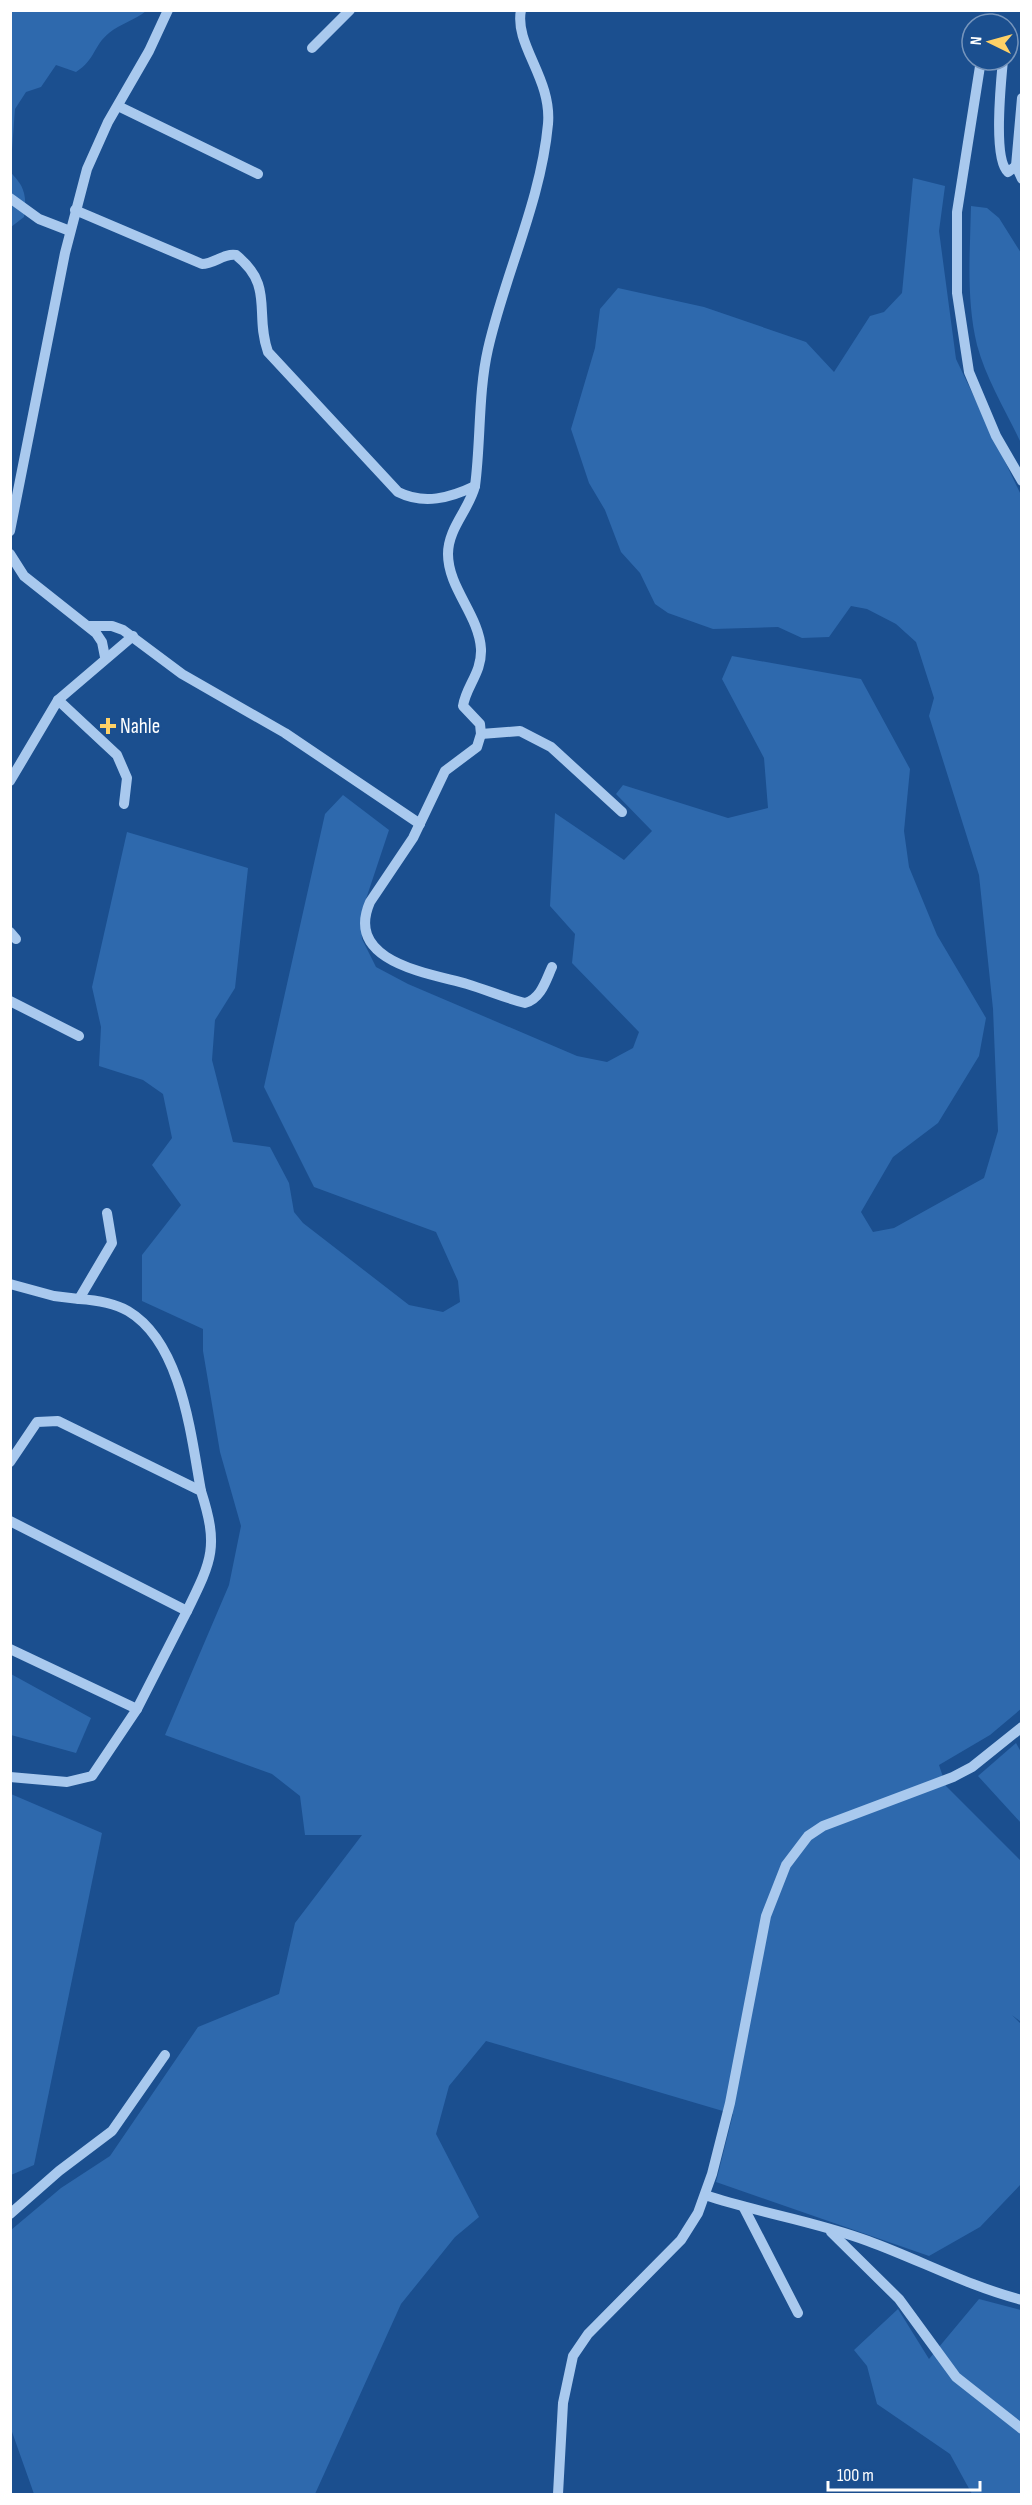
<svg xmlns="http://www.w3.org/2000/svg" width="1032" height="2505" font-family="'Sofia Sans Condensed',sans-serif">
	<rect width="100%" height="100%" fill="#1b4f8f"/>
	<g fill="#2e69ad">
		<path d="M11,10L146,11C135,20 120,24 109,33C93,46 96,59 76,72L56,65L41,87L26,92L15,109L11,163Z"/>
		<path d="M10,172C25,186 27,197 24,217L11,227Z"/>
		<polygon points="913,178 945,186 939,231 956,359 1021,495 1022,1708 990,1735 939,1765 946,1786 1021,1861 1021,2022 1012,2015 1021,2024 1021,2184 980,2227 929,2256 716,2182 733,2114 486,2041 449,2086 436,2134 479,2217 455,2237 401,2304 315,2494 34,2494 11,2429 11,2230 61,2188 110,2156 198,2027 279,1994 295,1923 362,1835 305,1835 300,1796 272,1774 165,1735 229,1585 241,1526 220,1452 203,1351 203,1329 142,1301 142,1255 181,1205 152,1165 172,1138 163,1094 143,1080 99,1066 101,1027 92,987 127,832 248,868 235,988 215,1020 212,1060 233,1142 270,1147 289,1183 294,1212 303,1223 409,1305 443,1312 460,1302 458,1281 436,1232 314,1187 264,1087 325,814 343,795 389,830 361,914 362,939 376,967 408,984 577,1056 607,1062 633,1048 639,1032 572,963 575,934 550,906 555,813 624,860 652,831 616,794 623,785 728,818 768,808 764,758 722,679 732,656 861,679 910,769 904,831 909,867 937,935 986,1018 979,1056 938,1123 893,1157 861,1212 873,1232 894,1228 984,1178 998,1131 993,1009 979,875 929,716 934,698 916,642 896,624 867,609 851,606 829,637 802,638 778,627 713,629 668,613 655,604 640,573 621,552 605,510 589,483 571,429 595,348 600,309 618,288 704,307 806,342 834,372 870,316 884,312 902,293"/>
		<path d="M971,206L987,208L999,218L1021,253V443C1006,411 986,379 977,345C966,299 970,252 971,206Z"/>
		<polygon points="11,1674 91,1718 76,1753 11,1735"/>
		<polygon points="1016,1743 1021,1752 1021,1823 978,1776"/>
		<polygon points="11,1794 102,1833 34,2165 11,2175"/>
		<polygon points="979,2299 1021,2310 1021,2494 972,2494 950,2454 877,2404 867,2366 854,2350 898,2309 929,2359"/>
	</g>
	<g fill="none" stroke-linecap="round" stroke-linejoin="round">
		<g stroke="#a9c9ee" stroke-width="10">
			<path d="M521,10C514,45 552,78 548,124C541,201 505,274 488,349C478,393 481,441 475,486C469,510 448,528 448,554C448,588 479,615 481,649C482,673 466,686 463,706L480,724L481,734L477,747L445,771L413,838L370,902C344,962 428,973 467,984C487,990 505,998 525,1003C541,999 546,980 552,967"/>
			<polyline points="995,24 998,24"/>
			<polyline points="312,48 350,10"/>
			<polyline points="981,60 957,212 957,293 969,372 996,436 1022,481"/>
			<path d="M1003,60C1001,81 993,160 1008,172L1016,166"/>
			<polyline points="1022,98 1016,166 1022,179"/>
			<polyline points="118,106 258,174"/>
			<polyline points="10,198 39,219 70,231"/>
			<path d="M75,210L202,264C214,264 224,253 236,255C275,286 254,313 268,352L398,492C424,505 450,498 475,486"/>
			<polyline points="10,531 65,253 87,169 108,122 149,51 168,10"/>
			<polyline points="10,554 24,576 96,633 102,642 105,657"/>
			<polyline points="88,626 112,626 123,630 182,674 285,733 420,824"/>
			<polyline points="58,700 117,755 127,778 124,804"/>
			<polyline points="481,734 520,731 551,747 622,812"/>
			<polyline points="10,781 58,700 133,636"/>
			<polyline points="10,932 16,939"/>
			<polyline points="10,1001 79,1036"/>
			<polyline points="10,1284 54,1296 79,1299 112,1243 107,1213"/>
			<path d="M79,1299C95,1300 114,1303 128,1311C182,1343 191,1436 201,1491"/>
			<path d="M10,1462L37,1422L58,1421L201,1491C219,1547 212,1560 187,1611"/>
			<polyline points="10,1521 187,1611 137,1709"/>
			<polyline points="10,1649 137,1709 92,1776 67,1782 10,1777"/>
			<path d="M705,2195C759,2213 815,2221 868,2241C920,2260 968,2286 1022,2300"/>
			<polyline points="744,2208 798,2313"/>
			<polyline points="10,2214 59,2171 112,2131 165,2055"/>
			<polyline points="831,2232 899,2299 956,2377 1022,2429"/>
			<polyline points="558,2494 563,2403 573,2356 588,2334 681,2240 698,2213 712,2174 730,2103 766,1916 786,1865 808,1836 823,1826 953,1777 972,1767 1022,1727"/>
		</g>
	</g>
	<path fill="#ffd166" stroke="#1b4f8f" stroke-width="2" d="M105 717h6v6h6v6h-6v6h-6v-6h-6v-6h6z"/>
	<g text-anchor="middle" stroke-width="4.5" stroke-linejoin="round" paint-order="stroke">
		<g font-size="21" fill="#fff" stroke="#1b4f8f" text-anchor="start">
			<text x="120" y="733">Nahle</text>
		</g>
	</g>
	<rect width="1032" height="2505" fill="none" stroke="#ffffff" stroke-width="24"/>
	<g transform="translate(990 42) rotate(275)"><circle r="28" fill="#1b4f8f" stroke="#7695bc" stroke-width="1.5"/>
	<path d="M0-4.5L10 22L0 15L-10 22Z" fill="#ffd166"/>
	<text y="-9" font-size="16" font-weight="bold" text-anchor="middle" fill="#ffffff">N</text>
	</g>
	<path d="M828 2481v9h152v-9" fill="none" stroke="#ffffff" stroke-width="3"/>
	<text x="837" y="2481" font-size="18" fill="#ffffff" stroke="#1b4f8f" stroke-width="4.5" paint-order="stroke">100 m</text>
</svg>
